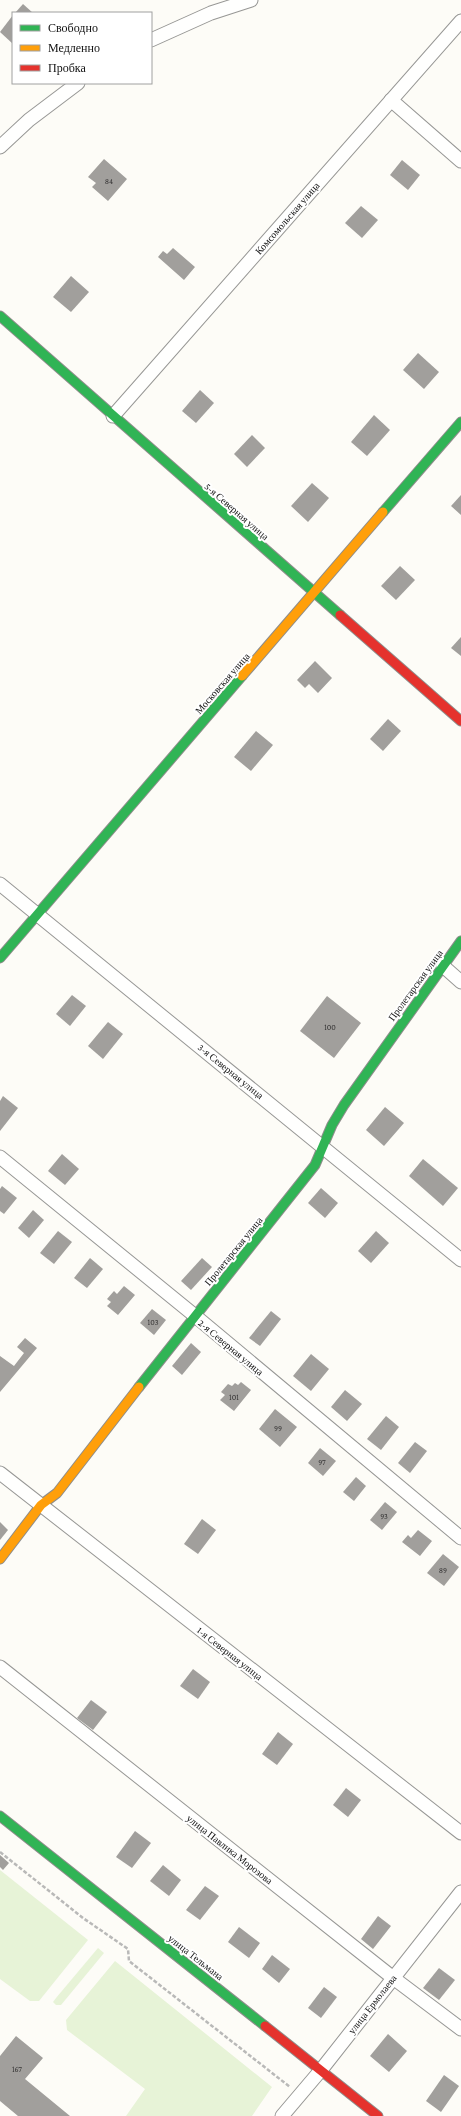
<svg xmlns="http://www.w3.org/2000/svg" width="461" height="2116" font-family="'Crimson Pro',serif">
	<rect width="100%" height="100%" fill="#fdfcf7"/>
	<g fill="#e7f3d7">
		<polygon points="0,1870 88,1940 39,2001 30,2001 0,1979"/>
		<polygon points="98,1948 104,1953 61,2005 56,2005 53,2002 56,1998"/>
		<polygon points="115,1961 272,2087 252,2116 126,2116 145,2089 67,2030 66,2020"/>
	</g>
	<g fill="#a19f9c">
		<polygon points="23,4 33,13 15,13"/>
		<polygon points="13,15 13,44 0,32"/>
		<polygon points="104,159 127,179 108,201 92,187 96,183 88,177"/>
		<polygon points="402,160 420,175 408,190 390,175"/>
		<polygon points="361,206 378,220 362,238 345,223"/>
		<polygon points="173,248 195,267 184,280 158,257 163,251 167,254"/>
		<polygon points="71,276 89,292 71,312 53,297"/>
		<polygon points="418,353 439,372 424,389 403,370"/>
		<polygon points="200,390 214,403 196,423 182,411"/>
		<polygon points="374,415 390,430 367,456 351,442"/>
		<polygon points="252,435 265,448 247,467 234,454"/>
		<polygon points="312,483 329,498 308,522 291,506"/>
		<polygon points="461,495 461,515 451,506"/>
		<polygon points="400,566 415,580 396,600 381,586"/>
		<polygon points="461,637 461,656 451,648"/>
		<polygon points="315,661 332,678 318,693 309,684 305,688 297,680"/>
		<polygon points="388,719 401,731 383,751 370,739"/>
		<polygon points="256,731 273,745 251,771 234,757"/>
		<polygon points="72,995 86,1006 70,1026 56,1014"/>
		<polygon points="327,996 361,1023 334,1058 300,1031"/>
		<polygon points="108,1022 123,1034 103,1059 88,1046"/>
		<polygon points="3,1096 18,1108 0,1131 0,1101"/>
		<polygon points="385,1107 404,1123 384,1146 366,1130"/>
		<polygon points="62,1154 79,1169 65,1185 48,1171"/>
		<polygon points="423,1159 458,1188 443,1206 409,1176"/>
		<polygon points="2,1186 17,1198 4,1214 0,1211 0,1189"/>
		<polygon points="321,1188 338,1203 325,1218 308,1203"/>
		<polygon points="33,1210 44,1220 29,1238 18,1228"/>
		<polygon points="58,1231 72,1242 54,1264 40,1253"/>
		<polygon points="376,1231 389,1243 371,1263 358,1251"/>
		<polygon points="90,1258 103,1269 87,1288 74,1278"/>
		<polygon points="202,1258 212,1267 191,1290 181,1281"/>
		<polygon points="124,1286 135,1295 118,1315 107,1306 111,1302 107,1299 114,1291 117,1294"/>
		<polygon points="152,1309 166,1320 154,1335 140,1323"/>
		<polygon points="271,1311 281,1319 260,1346 249,1338"/>
		<polygon points="25,1338 37,1348 0,1392 0,1356 14,1366 24,1353 17,1347"/>
		<polygon points="191,1343 201,1352 182,1375 172,1366"/>
		<polygon points="311,1354 329,1369 311,1391 293,1376"/>
		<polygon points="241,1382 251,1390 234,1411 220,1400 225,1395 221,1392 228,1384 232,1386 235,1383 238,1385"/>
		<polygon points="345,1390 362,1404 347,1421 331,1407"/>
		<polygon points="275,1409 297,1427 280,1447 259,1429"/>
		<polygon points="386,1416 399,1427 381,1450 367,1439"/>
		<polygon points="415,1442 427,1451 410,1473 398,1463"/>
		<polygon points="320,1448 336,1461 323,1476 308,1463"/>
		<polygon points="356,1477 366,1486 354,1501 343,1492"/>
		<polygon points="385,1502 397,1512 382,1530 370,1520"/>
		<polygon points="202,1519 216,1530 198,1554 184,1544"/>
		<polygon points="0,1522 8,1530 0,1540"/>
		<polygon points="418,1530 432,1541 420,1556 402,1542 408,1535 411,1538"/>
		<polygon points="443,1554 459,1567 444,1586 427,1573"/>
		<polygon points="193,1669 210,1682 198,1699 180,1686"/>
		<polygon points="91,1700 107,1712 93,1730 77,1718"/>
		<polygon points="278,1732 293,1744 277,1765 262,1754"/>
		<polygon points="346,1788 361,1800 348,1817 333,1805"/>
		<polygon points="135,1831 151,1843 132,1868 116,1857"/>
		<polygon points="0,1855 9,1863 3,1870 0,1867"/>
		<polygon points="163,1865 181,1880 169,1896 150,1881"/>
		<polygon points="205,1886 219,1896 200,1920 186,1910"/>
		<polygon points="378,1916 391,1926 373,1949 361,1939"/>
		<polygon points="239,1927 260,1943 249,1958 228,1942"/>
		<polygon points="272,1955 290,1969 279,1983 262,1969"/>
		<polygon points="439,1968 455,1980 439,2000 423,1988"/>
		<polygon points="324,1987 337,1997 321,2018 308,2008"/>
		<polygon points="388,2034 407,2051 389,2072 370,2056"/>
		<polygon points="16,2036 43,2058 25,2079 70,2116 18,2116 0,2101 0,2056"/>
		<polygon points="444,2075 459,2086 441,2112 426,2101"/>
	</g>
	<g fill="none" stroke-linecap="round" stroke-linejoin="round">
		<defs>
			<g id="street">
				<polyline points="151,40 211,13 251,0"/>
				<polyline points="391,100 461,161"/>
				<polyline points="0,147 29,120 78,83"/>
				<polyline points="113,416 461,21"/>
				<polyline points="0,884 461,1260"/>
				<polyline points="443,966 461,982"/>
				<polyline points="0,1157 194,1315 461,1538"/>
				<polyline points="0,1473 461,1833"/>
				<polyline points="0,1667 392,1977 461,2029"/>
				<polyline points="282,2116 321,2070 461,1892"/>
			</g>
			<g id="fast">
				<polyline points="0,316 340,615"/>
				<polyline points="383,512 461,422"/>
				<polyline points="0,958 242,676"/>
				<polyline points="139,1387 315,1165 332,1125 344,1105 461,941"/>
				<polyline points="0,1816 265,2026"/>
			</g>
			<g id="slow">
				<polyline points="242,676 383,512"/>
				<polyline points="0,1559 41,1505 57,1493 139,1387"/>
			</g>
			<g id="jam">
				<polyline points="340,615 461,721"/>
				<polyline points="265,2026 378,2116"/>
			</g>
		</defs>
		<use href="#street" stroke="#979795" stroke-width="15"/>
		<use href="#fast" stroke="#8e8d8b" stroke-width="11"/>
		<use href="#slow" stroke="#8e8d8b" stroke-width="11"/>
		<use href="#jam" stroke="#8e8d8b" stroke-width="11"/>
		<polyline stroke="#b9b9b8" stroke-width="2.5" stroke-dasharray="4 2" stroke-linecap="butt" points="0,1852 83,1918 128,1949 129,1961 290,2087"/>
		<use href="#street" stroke="#fffffe" stroke-width="13"/>
		<use href="#fast" stroke="#30b455" stroke-width="9"/>
		<use href="#slow" stroke="#ff9f0a" stroke-width="9"/>
		<use href="#jam" stroke="#e5322d" stroke-width="9"/>
	</g>
	<g text-anchor="middle" stroke-width="4" stroke-linejoin="round" paint-order="stroke">
		<g font-size="8" fill="#353434">
			<text x="109" y="184">84</text>
			<text x="330" y="1030">100</text>
			<text x="153" y="1325">103</text>
			<text x="234" y="1400">101</text>
			<text x="278" y="1431">99</text>
			<text x="322" y="1465">97</text>
			<text x="384" y="1519">93</text>
			<text x="443" y="1573">89</text>
			<text x="17" y="2072">167</text>
		</g>
		<g font-size="10" fill="#111" stroke="#fff">
			<text transform="translate(287 218) rotate(-49)" y="4">Комсомольская улица</text>
			<text transform="translate(237 511) rotate(41)" y="4">5-я Северная улица</text>
			<text transform="translate(222 683) rotate(-49)" y="4">Московская улица</text>
			<text transform="translate(415 985) rotate(-54)" y="4">Пролетарская улица</text>
			<text transform="translate(231 1071) rotate(39)" y="4">3-я Северная улица</text>
			<text transform="translate(233 1251) rotate(-51)" y="4">Пролетарская улица</text>
			<text transform="translate(231 1347) rotate(40)" y="4">2-я Северная улица</text>
			<text transform="translate(230 1653) rotate(38)" y="4">1-я Северная улица</text>
			<text transform="translate(230 1849) rotate(38)" y="4">улица Павлика Морозова</text>
			<text transform="translate(196 1957) rotate(38)" y="4">улица Тельмана</text>
			<text transform="translate(372 2004) rotate(-52)" y="4">улица Ермолаева</text>
		</g>
	</g>
	<rect x="12" y="12" width="140" height="72" fill="#ffffff" stroke="#a0a0a0"/>
	<rect x="20" y="25" width="20" height="6" fill="#30b455" stroke="#a0a0a0"/>
	<text x="48" y="32" font-size="12" fill="#111111">Свободно</text>
	<rect x="20" y="45" width="20" height="6" fill="#ff9f0a" stroke="#a0a0a0"/>
	<text x="48" y="52" font-size="12" fill="#111111">Медленно</text>
	<rect x="20" y="65" width="20" height="6" fill="#e5322d" stroke="#a0a0a0"/>
	<text x="48" y="72" font-size="12" fill="#111111">Пробка</text>
</svg>
